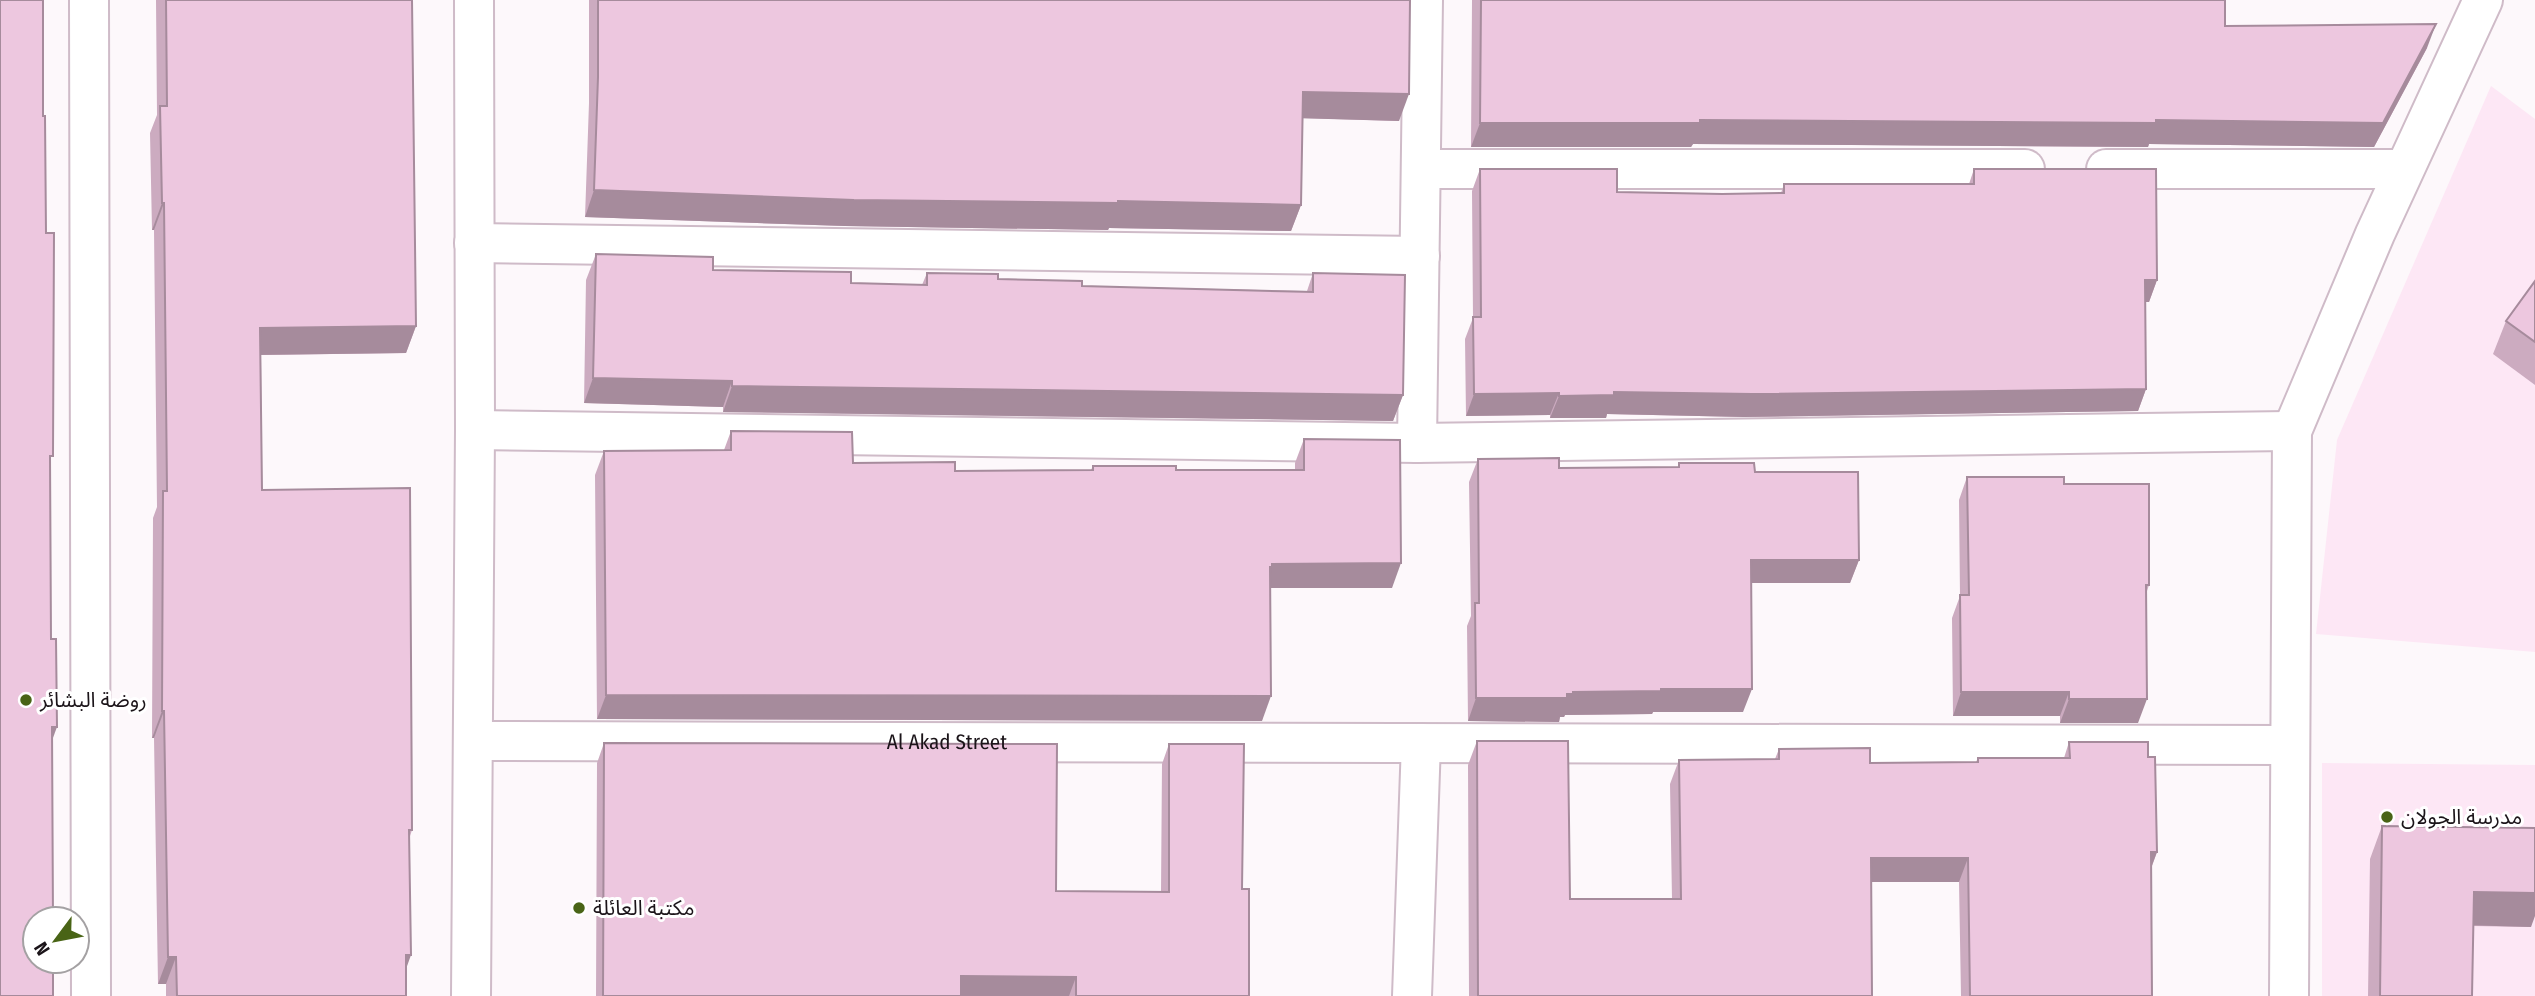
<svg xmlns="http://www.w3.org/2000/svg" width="2535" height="996" font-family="'Fira Sans Condensed','Noto Sans Arabic',sans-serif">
	<rect width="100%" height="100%" fill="#fdf8fb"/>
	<g fill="#fde7f5">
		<polygon points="2491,86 2535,119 2535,652 2316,634 2337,440"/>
		<polygon points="2322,763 2535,765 2535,996 2322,996"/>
	</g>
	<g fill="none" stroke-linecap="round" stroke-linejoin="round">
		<defs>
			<g id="minor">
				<polyline points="89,0 91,996"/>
				<polyline points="1421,169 2025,169"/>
				<polyline points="2106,169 2404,169"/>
				<polyline points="474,243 1420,256"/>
				<polyline points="475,430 1417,443 2292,431"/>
				<polyline points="1417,443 1423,0"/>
				<path id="s1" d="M473,741L2290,745"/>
				<polyline points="471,996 475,430 474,0"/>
				<polyline points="1412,996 1421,743"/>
				<polyline points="2289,996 2292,431 2375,234 2483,0"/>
			</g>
		</defs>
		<use href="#minor" stroke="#cfbbc8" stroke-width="42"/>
		<use href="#minor" stroke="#fff" stroke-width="38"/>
	</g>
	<g fill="#ccabc0">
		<polygon points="156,0 412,0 416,326 406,353 261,355 262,490 412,830 409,839 406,970 406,996 166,996 166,984 158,984 154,738 152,738 153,518 157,507 154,230 152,230 150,133 157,115"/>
		<polygon points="589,0 1410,0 1399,121 1302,118 1301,205 1291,231 1109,228 1108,230 845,226 585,217 589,103"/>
		<polygon points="1472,0 2225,0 2225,26 2427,48 2374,147 2149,144 2148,147 1693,144 1691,147 1471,147"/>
		<polygon points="1480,169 1617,192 1722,194 1781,193 1784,184 1969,184 1974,169 2157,280 2149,302 2145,302 2146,389 2138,411 1744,417 1607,414 1606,418 1550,418 1550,415 1466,416 1465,339 1473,318 1472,191"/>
		<polygon points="596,254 713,270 851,283 922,285 927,273 1082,286 1307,291 1313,273 1403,395 1393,421 723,412 723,407 584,403 586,280"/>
		<polygon points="2535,281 2535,385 2493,354 2506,321"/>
		<polygon points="731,431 853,463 955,471 1091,470 1093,466 1176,470 1295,470 1295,463 1304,439 1392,588 1270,588 1262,721 597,719 595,475 604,451 724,450"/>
		<polygon points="1478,459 1559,468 1678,467 1679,463 1755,472 1859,560 1850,583 1751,583 1743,712 1653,712 1652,714 1565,715 1564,717 1560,717 1559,722 1468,721 1467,626 1471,616 1469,482"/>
		<polygon points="1967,477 2064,484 2149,585 2146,594 2138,723 2060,723 2060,716 1953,716 1952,618 1960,596 1959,500"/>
		<polygon points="1477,741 1570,899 1672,899 1670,784 1679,760 1775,759 1779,749 1870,763 1976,762 1978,758 2064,758 2069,742 2148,757 2157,852 2152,866 2152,996 1961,996 1959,882 1871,882 1872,996 1469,996 1468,765"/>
		<polygon points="604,743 1056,891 1161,892 1162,764 1169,744 1242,889 1249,996 596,996 597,763"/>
		<polygon points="2382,826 2531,927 2473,926 2472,996 2368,996 2370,859"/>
	</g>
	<g fill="#a68b9c">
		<polygon points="2436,24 2427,48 2374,147 2149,144 2148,147 1693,144 1691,147 1471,147 1480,123 1700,120 2156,120"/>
		<polygon points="1303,92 1409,94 1399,121 1293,118"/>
		<polygon points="594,190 1118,201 1301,205 1291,231 1109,228 1108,230 845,226 585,217"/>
		<polygon points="162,203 164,203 154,230 152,230"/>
		<polygon points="2145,280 2157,280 2149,302 2137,302"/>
		<polygon points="416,326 406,353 250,355 260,328"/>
		<polygon points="593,378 732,381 723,407 584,403"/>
		<polygon points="732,386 1403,395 1393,421 723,412"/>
		<polygon points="2146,389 2138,411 1744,417 1607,414 1606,418 1550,418 1559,396 1614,392"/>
		<polygon points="1559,393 1550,415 1466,416 1474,394"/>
		<polygon points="1751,560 1859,560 1850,583 1743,583"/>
		<polygon points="1401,563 1392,588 1264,588 1270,567 1272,564"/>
		<polygon points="1661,689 1752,689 1743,712 1653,712 1652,714 1565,715 1564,717 1560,717 1559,722 1468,721 1476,698 1567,694 1573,692"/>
		<polygon points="1961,692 2069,692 2060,716 1953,716"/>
		<polygon points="606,695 1271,696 1262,721 597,719"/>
		<polygon points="2069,699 2147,699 2138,723 2060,723"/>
		<polygon points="162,711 164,711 154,738 152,738"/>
		<polygon points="52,727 57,727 47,754"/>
		<polygon points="2151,852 2157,852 2148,876"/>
		<polygon points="1871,858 1968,858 1959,882 1862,882"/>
		<polygon points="2474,892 2535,893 2535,916 2531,927 2462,925"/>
		<polygon points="406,955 411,955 401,983"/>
		<polygon points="168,957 176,957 166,984 158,984"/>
		<polygon points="961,976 1076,977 1069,996 954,996"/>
	</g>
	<g fill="#edc7df" stroke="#a68b9c" stroke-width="2">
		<polygon points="0,0 43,0 43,116 45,116 46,233 54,233 53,456 50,456 51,639 56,639 57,727 52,727 53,919 35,919 35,961 53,961 53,996 0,996"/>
		<polygon points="166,0 412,0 416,326 260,328 262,490 410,488 412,830 409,830 411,955 406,955 406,996 177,996 176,957 168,957 164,711 162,711 163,491 167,491 164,203 162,203 160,106 167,106"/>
		<polygon points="598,0 1410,0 1409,94 1303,92 1301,205 1118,201 1118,203 854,200 594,190 598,77"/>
		<polygon points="1481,0 2225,0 2225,26 2436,24 2383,123 2156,120 2156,123 1700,120 1700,123 1480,123"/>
		<polygon points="1480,169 1617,169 1617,192 1722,194 1784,193 1784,184 1974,184 1974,169 2156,169 2157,280 2145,280 2146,389 1752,394 1614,392 1614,395 1559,396 1559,393 1474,394 1473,317 1481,317"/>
		<polygon points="596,254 713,257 713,270 851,272 851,283 927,285 927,273 998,274 998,279 1082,281 1082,286 1313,292 1313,273 1405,275 1403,395 732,386 732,381 593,378"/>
		<polygon points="2535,281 2535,342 2506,321"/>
		<polygon points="731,431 852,432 853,463 955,462 955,471 1093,470 1093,466 1176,466 1176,470 1304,470 1304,439 1400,440 1401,563 1272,564 1272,567 1270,567 1271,696 606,695 604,451 731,450"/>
		<polygon points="1559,458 1559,468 1679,467 1679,463 1754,463 1755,472 1858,472 1859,560 1751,560 1752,689 1661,689 1661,691 1573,692 1573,694 1567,694 1567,698 1476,698 1475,603 1479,603 1478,459"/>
		<polygon points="1967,477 2064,477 2064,484 2149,484 2149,585 2146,585 2147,699 2069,699 2069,692 1961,692 1960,595 1969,595"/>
		<polygon points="1477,741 1568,741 1570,899 1681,899 1679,760 1779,759 1779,749 1870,748 1870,763 1978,762 1978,758 2070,758 2069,742 2148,742 2148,757 2155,757 2157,852 2151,852 2152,996 1970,996 1968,858 1871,858 1872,996 1478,996"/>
		<polygon points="604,743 1057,744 1056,891 1169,892 1169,744 1244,744 1242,889 1249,889 1249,996 1076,996 1076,977 961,976 961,996 603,996"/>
		<polygon points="2382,826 2535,828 2535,893 2474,892 2472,996 2380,996"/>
	</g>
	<g fill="#496416" stroke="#fff" stroke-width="2.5">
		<circle cx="26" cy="700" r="7"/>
		<circle cx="2387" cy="817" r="7"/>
		<circle cx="579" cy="908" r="7"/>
	</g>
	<g text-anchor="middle" stroke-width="6" stroke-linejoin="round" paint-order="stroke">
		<g font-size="21" fill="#1b1419" stroke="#fff" text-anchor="start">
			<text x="40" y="707">روضة البشائر</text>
			<text x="2401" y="824">مدرسة الجولان</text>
			<text x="593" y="915">مكتبة العائلة</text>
		</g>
		<g font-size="21" fill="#1b1419" stroke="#fff">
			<text dy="7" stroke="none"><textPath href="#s1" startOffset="474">Al Akad Street</textPath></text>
		</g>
	</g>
	<g transform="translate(56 940) rotate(238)"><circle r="33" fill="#ffffff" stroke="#a4a1a3" stroke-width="2"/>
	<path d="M0-5L12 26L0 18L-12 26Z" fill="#496416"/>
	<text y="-10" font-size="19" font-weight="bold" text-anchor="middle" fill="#1b1419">N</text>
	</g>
</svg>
